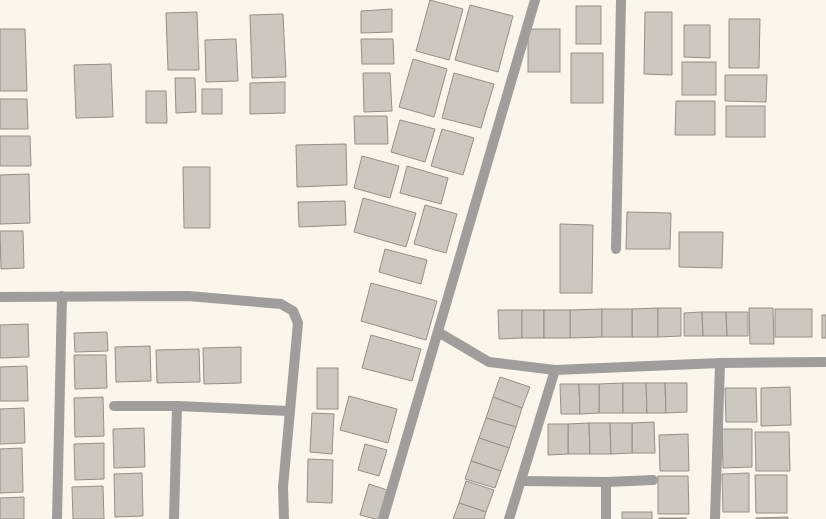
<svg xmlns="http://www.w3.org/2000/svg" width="826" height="519" font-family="Lato,sans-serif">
	<rect width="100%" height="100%" fill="#fbf5ec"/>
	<g fill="#cec7bf" stroke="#958f87">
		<polygon points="430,0 463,9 449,60 416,51"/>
		<polygon points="470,5 513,16 498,72 455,60"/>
		<rect x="576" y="6" width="25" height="38"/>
		<polygon points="392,9 392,32 361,33 361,11"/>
		<polygon points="197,12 199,70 168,70 166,13"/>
		<polygon points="645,12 672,12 672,75 644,74"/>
		<polygon points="283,14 286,77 252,78 250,15"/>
		<polygon points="729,19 760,19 759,68 729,68"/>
		<polygon points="684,25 710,25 710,58 684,57"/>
		<polygon points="0,29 25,29 27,91 0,91"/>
		<rect x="528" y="29" width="32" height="43"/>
		<polygon points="236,39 238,81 206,82 205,40"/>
		<polygon points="361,39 393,39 394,64 362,64"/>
		<rect x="571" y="53" width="32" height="50"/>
		<polygon points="413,59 447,69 434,117 399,107"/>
		<rect x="682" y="62" width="34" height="33"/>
		<polygon points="111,64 113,117 76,118 74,65"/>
		<polygon points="363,73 390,73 392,111 364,112"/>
		<polygon points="454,73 494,84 481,128 442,118"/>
		<polygon points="725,75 767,75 766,102 725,101"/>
		<polygon points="175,78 195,78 196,112 176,113"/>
		<polygon points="285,82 285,113 250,114 250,83"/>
		<rect x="202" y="89" width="20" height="25"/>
		<polygon points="146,91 166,91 167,123 146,123"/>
		<polygon points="0,99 27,99 28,129 0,129"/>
		<polygon points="676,101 715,101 715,135 675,135"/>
		<rect x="726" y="106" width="39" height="31"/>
		<polygon points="354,116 387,116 388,144 355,144"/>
		<polygon points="400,120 435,129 425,162 391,152"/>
		<polygon points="442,129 474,138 463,175 431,166"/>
		<polygon points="0,136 30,136 31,166 0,166"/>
		<polygon points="346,144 347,185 297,187 296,145"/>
		<polygon points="362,156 399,166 390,198 354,188"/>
		<polygon points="407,166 448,178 441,204 400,193"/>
		<polygon points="183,167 210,167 210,228 184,228"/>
		<polygon points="29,174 30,223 0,224 0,175"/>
		<polygon points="363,198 416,213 406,247 354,232"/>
		<polygon points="345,201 346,225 299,227 298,202"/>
		<polygon points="425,205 457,214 446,253 414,244"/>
		<polygon points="627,212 671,213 670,249 626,249"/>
		<polygon points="560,224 593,225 592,293 560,293"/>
		<polygon points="0,231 23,231 24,268 1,269"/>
		<polygon points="679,232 723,232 722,268 679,267"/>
		<polygon points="385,249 427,260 421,284 379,272"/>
		<polygon points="371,283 437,301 426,340 361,321"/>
		<polygon points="658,308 658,337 632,337 632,309"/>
		<polygon points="658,308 681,308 681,336 658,337"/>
		<polygon points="749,308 773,308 774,344 750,344"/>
		<polygon points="602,309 602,337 570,338 570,310"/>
		<rect x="602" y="309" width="30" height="28"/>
		<rect x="775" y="309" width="37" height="28"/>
		<polygon points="498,310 522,310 522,338 499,339"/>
		<rect x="522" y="310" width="22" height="28"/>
		<rect x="544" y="310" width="26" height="28"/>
		<polygon points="702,312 703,336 684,336 684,313"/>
		<polygon points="702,312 726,312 727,336 703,336"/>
		<polygon points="726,312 748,312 748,336 727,336"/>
		<rect x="822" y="315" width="4" height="23"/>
		<polygon points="28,324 29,357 0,358 0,325"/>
		<polygon points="107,332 108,351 75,352 74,333"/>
		<polygon points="371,335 421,349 412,381 362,368"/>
		<polygon points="150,346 151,381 116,382 115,347"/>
		<polygon points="241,347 241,383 204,384 203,348"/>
		<polygon points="199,349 200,382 157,383 156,350"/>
		<polygon points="74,355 106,355 107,388 75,389"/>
		<polygon points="27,366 28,401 0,401 0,367"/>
		<rect x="317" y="368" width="21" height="41"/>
		<polygon points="500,377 530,387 522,408 493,397"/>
		<polygon points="623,383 623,413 599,413 599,384"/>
		<polygon points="623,383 646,383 647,413 623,413"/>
		<polygon points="646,383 665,383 666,413 647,413"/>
		<polygon points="665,383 687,383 687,412 666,413"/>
		<polygon points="560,384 579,384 580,414 561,414"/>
		<polygon points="579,384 599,384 599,413 580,414"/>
		<polygon points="790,387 791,425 761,426 761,388"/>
		<polygon points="725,388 756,388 757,422 726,422"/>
		<polygon points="349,396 397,409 388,443 340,430"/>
		<polygon points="103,397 104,436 75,437 74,398"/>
		<polygon points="493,397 522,408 516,427 486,418"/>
		<polygon points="24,408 25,443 0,444 0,409"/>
		<polygon points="312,413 334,414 332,454 310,452"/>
		<polygon points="486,418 516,427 509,448 479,438"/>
		<polygon points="654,422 655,453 632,453 632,423"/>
		<polygon points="589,423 590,454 568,454 568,424"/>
		<polygon points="589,423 610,423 611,454 590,454"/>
		<polygon points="610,423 632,423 632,453 611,454"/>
		<polygon points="548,424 568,424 568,454 548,455"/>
		<polygon points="144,428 145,467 114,468 113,429"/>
		<polygon points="722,429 752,429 752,467 723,468"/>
		<polygon points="755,432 789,432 790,471 756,471"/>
		<polygon points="688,434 689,471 660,471 659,435"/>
		<polygon points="479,438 509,448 501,471 471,461"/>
		<polygon points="104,443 104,479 75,480 74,444"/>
		<polygon points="365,444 387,450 379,476 358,470"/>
		<polygon points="22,448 23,492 0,493 0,449"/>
		<polygon points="308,459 333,460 332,503 307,502"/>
		<polygon points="471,461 501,471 495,488 465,479"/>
		<polygon points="142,473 143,516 115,517 114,474"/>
		<polygon points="749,473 749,512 723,512 722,474"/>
		<polygon points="755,475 787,475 787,513 756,513"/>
		<polygon points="658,476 688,476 689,514 658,514"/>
		<polygon points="466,481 494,490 486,512 459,503"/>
		<polygon points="369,484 387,490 379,519 375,519 360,515"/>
		<polygon points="103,486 104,519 73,519 72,487"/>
		<polygon points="24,497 24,519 0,519 0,498"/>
		<polygon points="459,503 486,512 484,519 453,519"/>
		<rect x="622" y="512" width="30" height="7"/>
		<polygon points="788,517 788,519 756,519 756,518"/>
		<rect x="659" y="518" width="27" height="1"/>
	</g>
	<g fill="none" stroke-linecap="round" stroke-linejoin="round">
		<g stroke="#a09d9a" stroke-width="10">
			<polyline points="616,249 621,0"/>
			<polyline points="0,297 188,296 281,304 293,311 298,323 283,487 284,519"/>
			<polyline points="438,332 489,362 555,370"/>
			<polyline points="114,406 177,406"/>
			<polyline points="521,481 606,482 653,480"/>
			<polyline points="606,482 606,519"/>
			<polyline points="57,519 62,296"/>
			<polyline points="174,519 177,406 290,411"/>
			<polyline points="383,519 535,0"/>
			<polyline points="509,519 555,370 720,363 826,362"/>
			<polyline points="715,519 720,363"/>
		</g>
	</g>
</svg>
